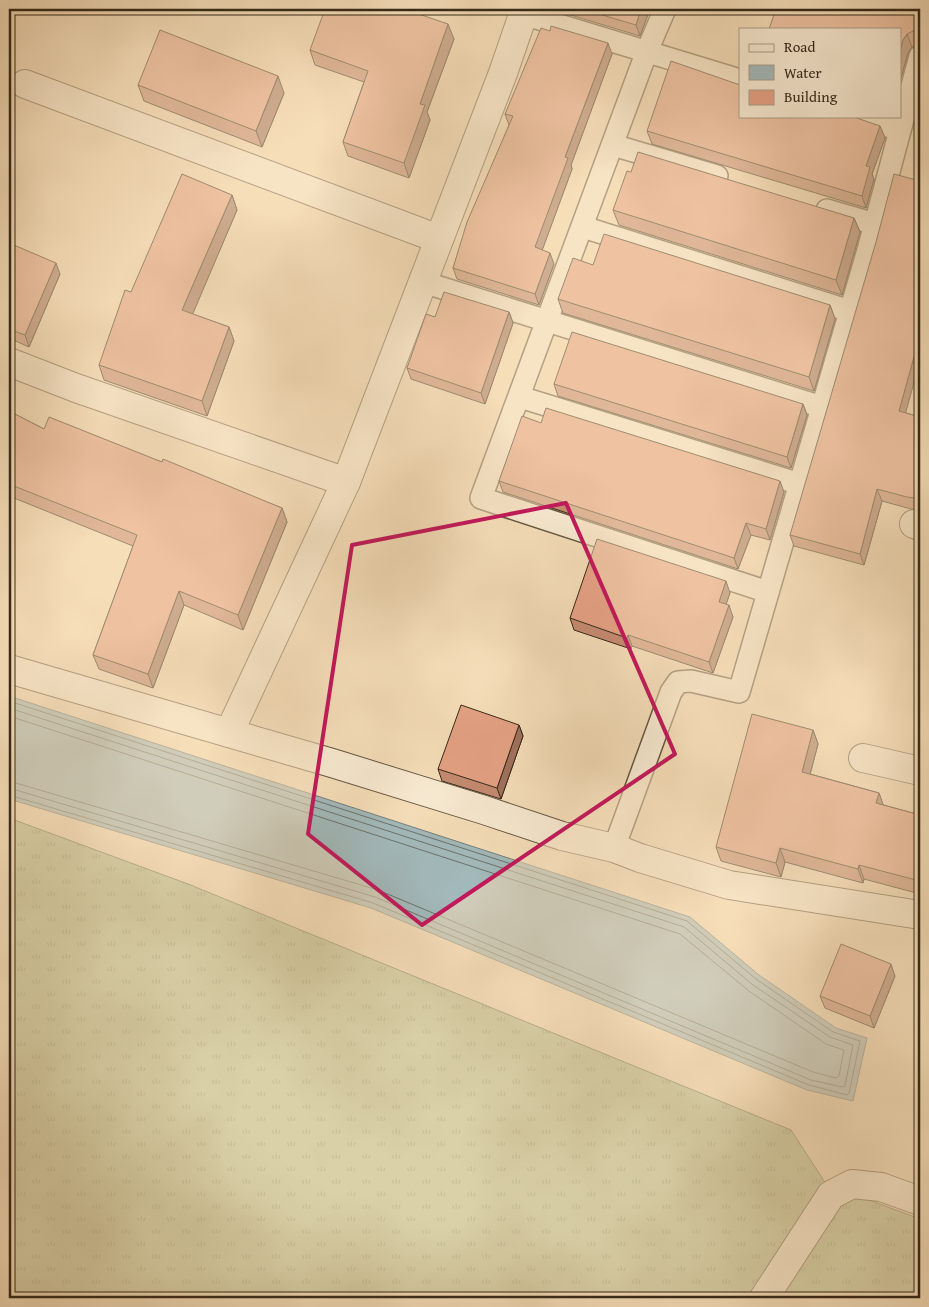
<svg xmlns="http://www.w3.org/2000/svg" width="929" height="1307" font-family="'Gentium Book Plus',serif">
	<defs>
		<pattern id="grass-tufts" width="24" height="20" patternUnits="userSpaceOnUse" patternTransform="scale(1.25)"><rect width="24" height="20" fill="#b8c292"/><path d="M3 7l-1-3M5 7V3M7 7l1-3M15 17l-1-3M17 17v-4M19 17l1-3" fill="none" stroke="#969e76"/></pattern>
	</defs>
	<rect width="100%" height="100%" fill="#f5deb9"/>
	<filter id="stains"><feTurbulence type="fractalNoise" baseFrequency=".004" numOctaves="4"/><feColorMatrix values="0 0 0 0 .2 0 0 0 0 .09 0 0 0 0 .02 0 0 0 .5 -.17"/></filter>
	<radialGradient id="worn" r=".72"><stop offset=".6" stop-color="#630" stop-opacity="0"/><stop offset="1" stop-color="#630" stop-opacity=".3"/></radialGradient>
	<polygon fill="url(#grass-tufts)" stroke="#767656" points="9,818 188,884 791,1130 826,1184 920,1219 920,1298 9,1298"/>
	<polygon fill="#a2b9bb" stroke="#767f7a" points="9,696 690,917 759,975 836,1028 867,1038 853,1101 807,1090 371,908 9,799"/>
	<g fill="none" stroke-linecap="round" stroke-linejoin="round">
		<g stroke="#6c716a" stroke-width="1">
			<polyline points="9,701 687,921 756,979 833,1032 860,1041 849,1093 847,1095 809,1085 373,903 9,795"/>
			<polyline points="9,708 684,927 753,985 830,1037 853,1045 845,1086 842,1087 811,1080 375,897 9,788"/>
			<polyline points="9,716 680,934 749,991 826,1044 844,1050 839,1076 836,1078 813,1072 378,890 9,781"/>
		</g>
		<defs>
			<g id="lane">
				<polyline points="665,9 647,51 481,498 768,592"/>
				<polyline points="916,9 920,10"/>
				<polyline points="523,14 740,80"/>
				<polyline points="857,116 900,130"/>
				<polyline points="613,145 717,176"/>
				<polyline points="827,210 875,224"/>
				<polyline points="583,227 850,311"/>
				<polyline points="423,282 822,407"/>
				<polyline points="520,397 800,484"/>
				<polyline points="614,848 671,692 678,682 691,681 739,692 868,250 920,56"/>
			</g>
			<g id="street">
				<polyline points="25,84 439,239"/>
				<polyline points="9,362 76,388 346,482"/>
				<polyline points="914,524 920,526"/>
				<polyline points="9,669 332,763 484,810 562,836 614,848 640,858 729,885 920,915"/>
				<polyline points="229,733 346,482 503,73 525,9"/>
				<polyline points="863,758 920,771"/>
				<polyline points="764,1298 831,1195 852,1184 881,1187 920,1201"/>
			</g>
		</defs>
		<use href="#lane" stroke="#655641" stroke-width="24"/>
		<use href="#street" stroke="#655641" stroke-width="30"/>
		<use href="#lane" stroke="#f8ead2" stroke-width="21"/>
		<use href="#street" stroke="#f8ead2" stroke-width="28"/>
	</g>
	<g fill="#c68b72" stroke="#352919">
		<polygon points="562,9 650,9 640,36 564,13"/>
		<polygon points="920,9 920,44 917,44 912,47 908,53 900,81 900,29"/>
		<polygon points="454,39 427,112 430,120 409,178 348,156 343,142 364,82 315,65 310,50"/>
		<polygon points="612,54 571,165 572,169 542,250 554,264 539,305 457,279 453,268 509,125 505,114"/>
		<polygon points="920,74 920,93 917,85"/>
		<polygon points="138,85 284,93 262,147 144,101"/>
		<polygon points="740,116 880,126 885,138 872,174 874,179 866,208 652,144 647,131"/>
		<polygon points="631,172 854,218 860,232 842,295 619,225 613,210"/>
		<polygon points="232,195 237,210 192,314 229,327 234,341 207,416 104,380 99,365"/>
		<polygon points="9,243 60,274 29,347 9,338"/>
		<polygon points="593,265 830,305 835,319 814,391 563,313 558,299"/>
		<polygon points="509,312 513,323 485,404 411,379 407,368 435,317"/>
		<polygon points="554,384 803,404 807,415 791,468 558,396"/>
		<polygon points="9,411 44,429 162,462 282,508 287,522 243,630 184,605 153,688 99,669 93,655 133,546 9,496"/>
		<polygon points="906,413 920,417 920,510 911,509 882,501 864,565 794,546 790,535"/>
		<polygon points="541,423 784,492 770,540 751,535 738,569 503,492 499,481"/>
		<polygon points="730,593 726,604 733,617 713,673 632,646 631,649 574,630 570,618"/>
		<polygon points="519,725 523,736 501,799 442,781 438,769"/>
		<polygon points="813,730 818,744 810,774 879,793 883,805 920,815 920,894 864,879 863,883 785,862 781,877 721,861 716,847"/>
		<polygon points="895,976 874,1028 825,1008 820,996"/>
	</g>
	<g fill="#a1715d" stroke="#352919">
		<polygon points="641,9 650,9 640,36 636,25"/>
		<polygon points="448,24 454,39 427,112 430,120 409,178 404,163 420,104"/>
		<polygon points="907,34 912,47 908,53 900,81 900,52 903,40"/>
		<polygon points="608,43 612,54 571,165 572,169 539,259 535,247 565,157"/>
		<polygon points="278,76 284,93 262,147 256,131"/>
		<polygon points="880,126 885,138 872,174 874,179 866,208 862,196 866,166"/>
		<polygon points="232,195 237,210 188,325 182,310"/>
		<polygon points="854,218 860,232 842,295 836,280"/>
		<polygon points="550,253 554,264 539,305 535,294"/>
		<polygon points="56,263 60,274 29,347 25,335"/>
		<polygon points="830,305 835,319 814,391 809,377"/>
		<polygon points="509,312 513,323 485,404 481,393"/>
		<polygon points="229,327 234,341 207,416 202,401"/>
		<polygon points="920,335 920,361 903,422 899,411"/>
		<polygon points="803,404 807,415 791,468 787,457"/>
		<polygon points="780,481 784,492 770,540 766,529"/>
		<polygon points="877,489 882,501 864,565 860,554"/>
		<polygon points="282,508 287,522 243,630 238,615"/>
		<polygon points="746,523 751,535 738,569 734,558"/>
		<polygon points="726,581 730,593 723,613 719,602"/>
		<polygon points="179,591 184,605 153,688 148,674"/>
		<polygon points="729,605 733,617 713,673 709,662"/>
		<polygon points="628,635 632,646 631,649 627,638"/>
		<polygon points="519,725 523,736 501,799 497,788"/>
		<polygon points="813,730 818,744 807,786 802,772"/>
		<polygon points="879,793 884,807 876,803"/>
		<polygon points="780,848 785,862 781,877 776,863"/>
		<polygon points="920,863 920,893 916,880"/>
		<polygon points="859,865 864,879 863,883 858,869"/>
		<polygon points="891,964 895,976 874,1028 870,1016"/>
	</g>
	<g fill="#e6a285" stroke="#352919">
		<polygon points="325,9 404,9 448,24 420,104 425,105 404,163 343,142 368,71 310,50"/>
		<polygon points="582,9 641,9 636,25"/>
		<polygon points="776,9 920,9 920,32 913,31 907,34 903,40 900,52 900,29 769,29"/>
		<polygon points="551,26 608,43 565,157 568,158 535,247 550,253 535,294 453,268 467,222 513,116 505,114 541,28 550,31"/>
		<polygon points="160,30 278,76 256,131 138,85"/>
		<polygon points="671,61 740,85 740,116 851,116 880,126 866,166 870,167 862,196 647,131"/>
		<polygon points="920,74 920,86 917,85"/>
		<polygon points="638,152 854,218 836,280 613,210 627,171 631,172"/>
		<polygon points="182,174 232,195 182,310 229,327 202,401 99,365 125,290 131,292"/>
		<polygon points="894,174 920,181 920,335 899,411 920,417 920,500 915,498 907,497 877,489 860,554 790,535 876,242"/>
		<polygon points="604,234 830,305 809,377 558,299 573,258 593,265"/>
		<polygon points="9,243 56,263 25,335 9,329"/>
		<polygon points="444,292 509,312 481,393 407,368 426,314 435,317"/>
		<polygon points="572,332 803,404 787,457 554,384"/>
		<polygon points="546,408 780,481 766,529 746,523 734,558 499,481 522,416 541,423"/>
		<polygon points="9,411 44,429 49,417 162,462 163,459 282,508 238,615 179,591 148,674 93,655 137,535 9,484"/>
		<polygon points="597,539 726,581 719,602 729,605 709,662 628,635 627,638 570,618"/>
		<polygon points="461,705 519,725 497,788 438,769"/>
		<polygon points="752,714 813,730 802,772 879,793 876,803 920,815 920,863 916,880 859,865 858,869 780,848 776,863 716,847"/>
		<polygon points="841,944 891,964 870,1016 820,996"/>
	</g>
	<path d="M0 0H929V1307H0ZM566,503L675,754L422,925L308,834L352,545Z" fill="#f5deb9" fill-opacity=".55" fill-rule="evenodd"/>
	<path fill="none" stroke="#c2185b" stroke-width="4" stroke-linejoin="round" d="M566,503L675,754L422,925L308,834L352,545Z"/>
	<rect width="929" height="1307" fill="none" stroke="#f5deb9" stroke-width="30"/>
	<rect x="10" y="10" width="909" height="1287" fill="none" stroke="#352919" stroke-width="2.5"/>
	<rect x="15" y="15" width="899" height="1277" fill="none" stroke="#352919"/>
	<rect x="739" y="28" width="162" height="90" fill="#f8ead2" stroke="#aa9d88"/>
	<rect x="749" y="44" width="25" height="8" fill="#f8ead2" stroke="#aa9d88"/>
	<text x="784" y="52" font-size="15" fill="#352919">Road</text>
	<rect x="749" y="65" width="25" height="15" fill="#a2b9bb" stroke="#aa9d88"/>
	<text x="784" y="78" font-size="15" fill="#352919">Water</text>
	<rect x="749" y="90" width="25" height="15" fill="#e6a285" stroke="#aa9d88"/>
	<text x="784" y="102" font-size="15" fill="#352919">Building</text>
	<rect width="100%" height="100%" filter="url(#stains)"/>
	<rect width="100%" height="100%" fill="url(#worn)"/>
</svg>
